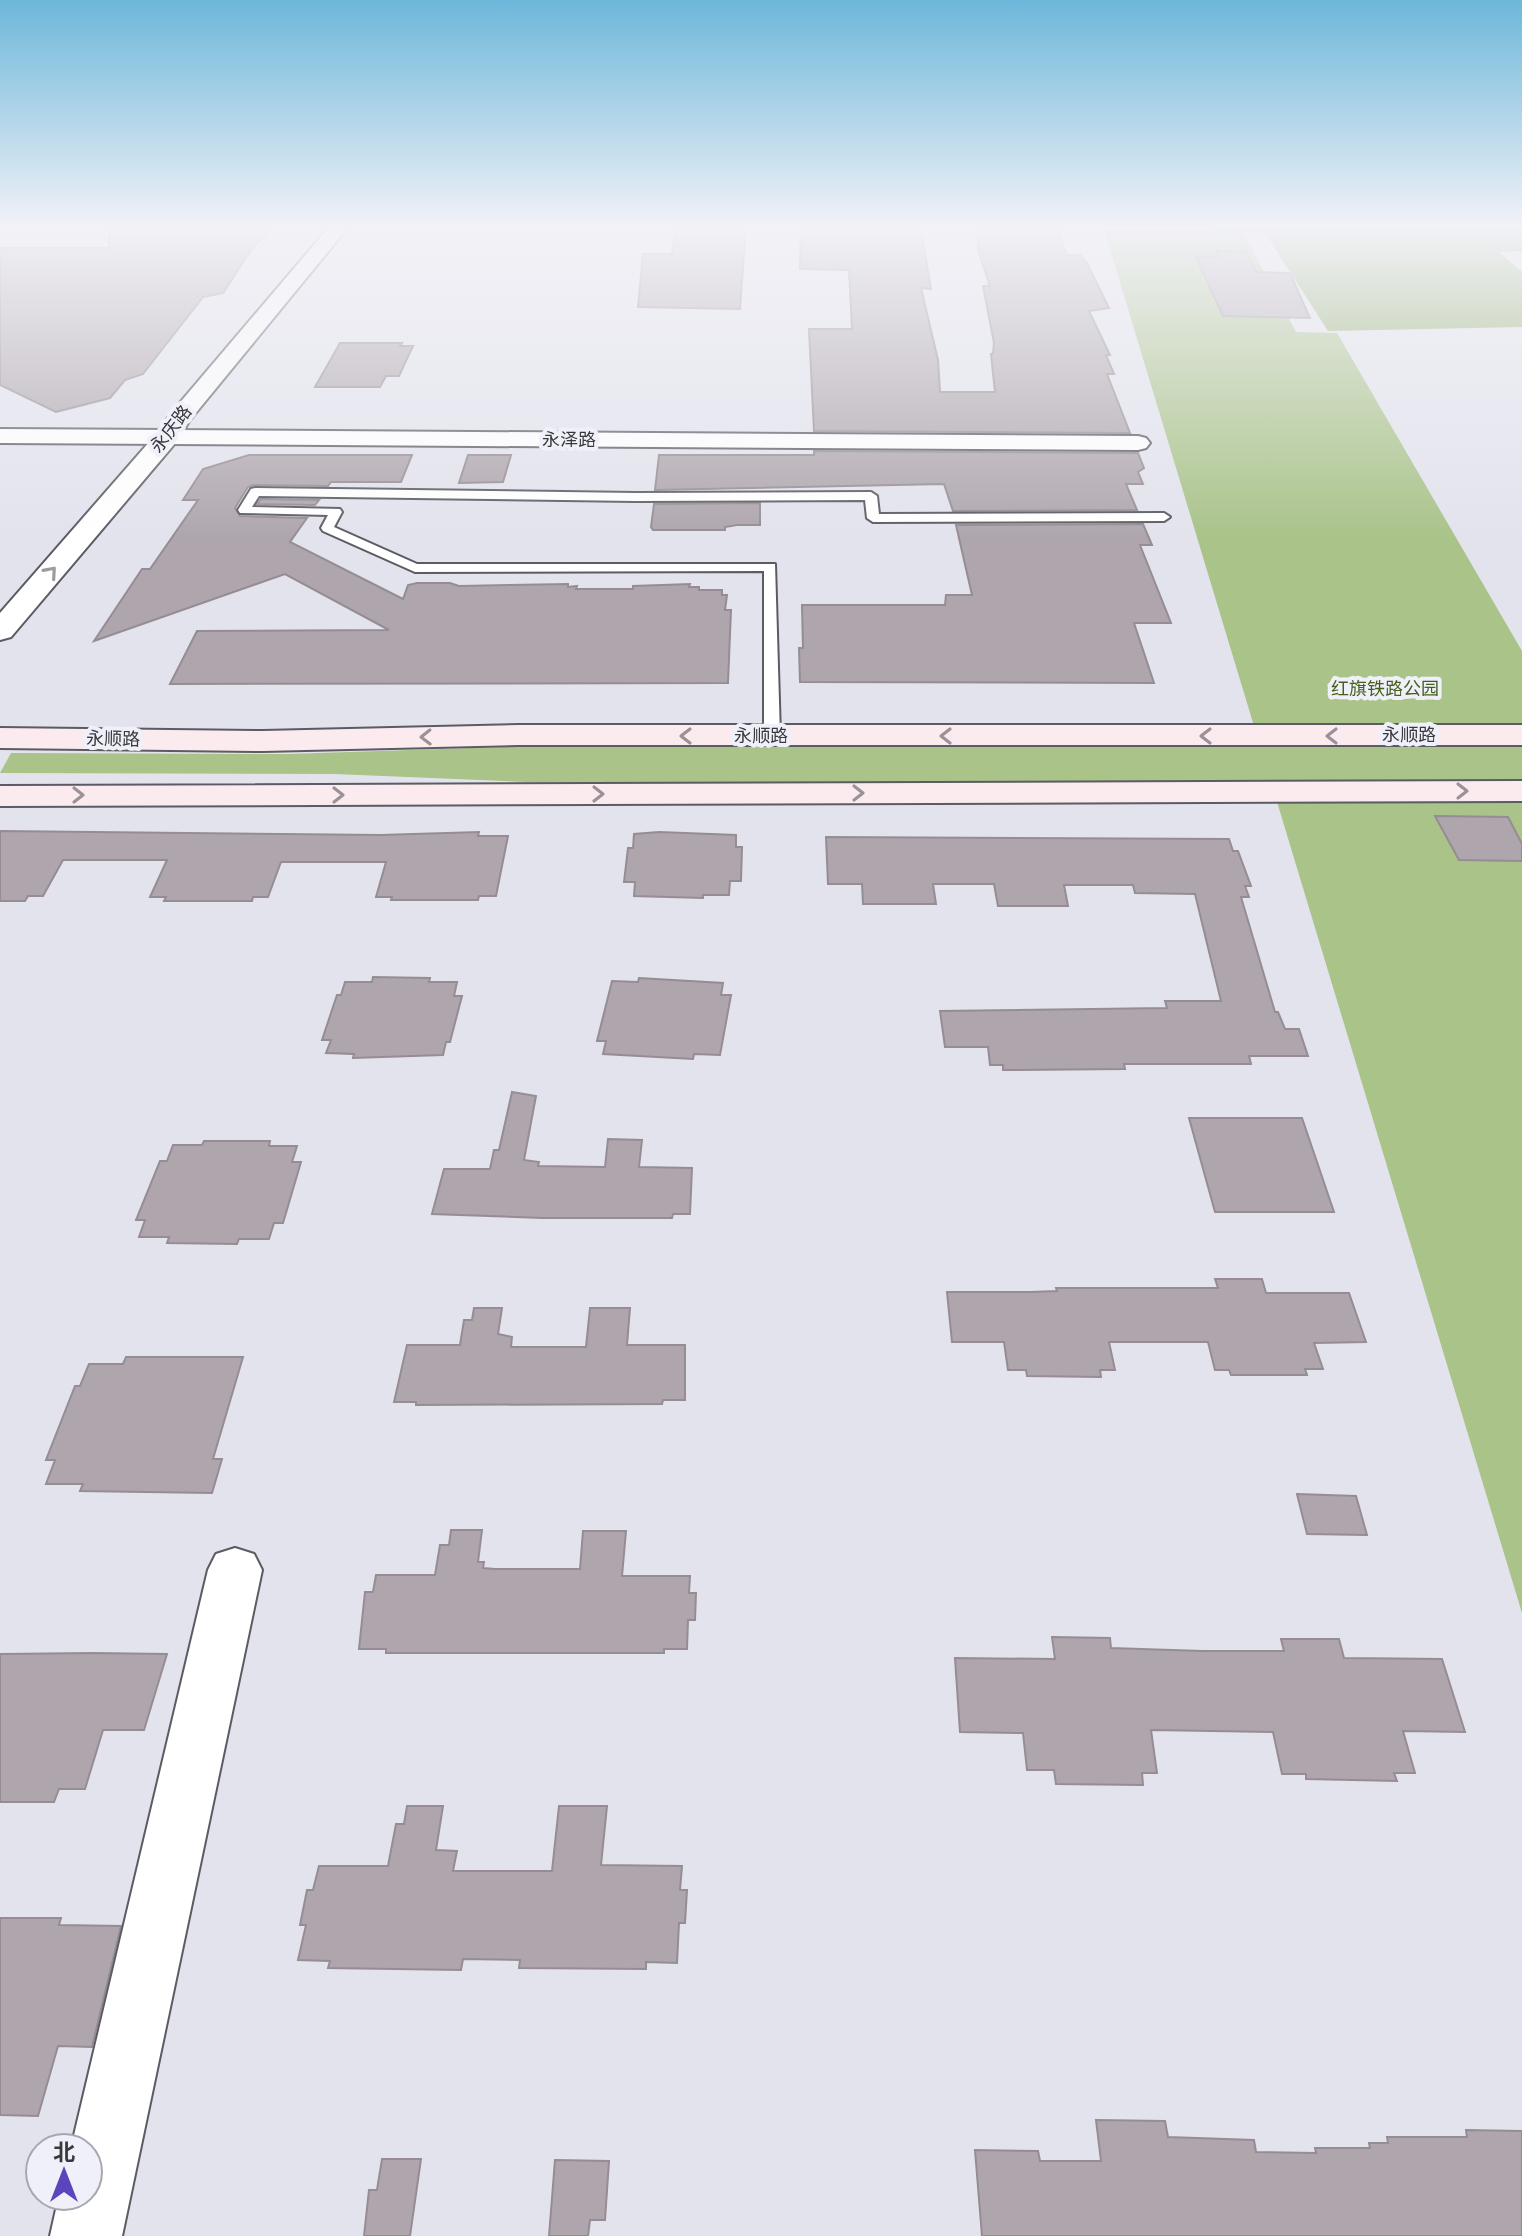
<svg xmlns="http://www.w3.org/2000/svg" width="1522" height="2236" font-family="Inter,'Noto Sans SC',sans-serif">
	<rect width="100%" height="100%" fill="#e3e3ed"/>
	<polygon fill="#a9c389" points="1103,226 1239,226 1296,332 1337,333 1522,651 1522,1613 1271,782 526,782 335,774 0,773 11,753 288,754 531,746 1260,746"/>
	<polygon fill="#92af6d" points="1212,226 1522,226 1522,251 1499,252 1522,272 1522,327 1328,331 1265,233 1215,232"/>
	<g fill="#afa6ad" stroke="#958d93" stroke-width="2">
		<polygon points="109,226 273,226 251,250 223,293 203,297 143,374 125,380 110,398 56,412 0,385 0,248 109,248"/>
		<polygon points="676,226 746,226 740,309 638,307 643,254 672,254"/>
		<polygon points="801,226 830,226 830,230 921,230 931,289 921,288 938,360 940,392 995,392 991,354 993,354 994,343 983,286 990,286 979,253 976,226 1058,226 1066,255 1080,255 1087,263 1109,308 1089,311 1110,355 1106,355 1114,374 1107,374 1130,433 814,431 809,329 852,329 849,270 800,269"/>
		<polygon points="1216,251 1246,252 1257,272 1290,273 1310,318 1223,316 1196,257 1218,257"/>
		<polygon points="340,343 402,343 400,346 413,346 399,376 386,376 380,387 315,387"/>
		<polygon points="814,451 1138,453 1144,468 1138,472 1143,484 1126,484 1137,510 953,511 944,484 655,490 659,455 814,455"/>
		<polygon points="249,455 412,455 401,482 331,482 328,486 254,485 248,487 235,508 240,516 307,518 290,542 403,599 408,585 417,583 450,583 459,586 568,584 568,587 577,586 576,589 633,589 633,586 690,584 689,587 699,587 699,590 722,590 722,595 727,595 725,610 731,610 728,683 170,684 197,631 389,630 285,574 94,641 142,569 150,569 198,500 183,500 203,469"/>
		<polygon points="468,455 511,455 503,482 459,483"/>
		<polygon points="261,499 319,500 315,505 257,504"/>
		<polygon points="760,503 760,525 737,525 725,527 725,530 653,530 651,527 654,504"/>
		<polygon points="1143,524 1152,545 1140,545 1171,623 1134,623 1154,683 800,682 799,648 803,648 802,605 945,605 946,595 972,595 956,525"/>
		<polygon points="1435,816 1508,817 1522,844 1522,861 1459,860"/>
		<polygon points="0,831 380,835 479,832 478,836 508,836 496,896 479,896 478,900 391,900 392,897 376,897 386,862 281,862 268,897 253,897 252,901 164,901 166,897 150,897 167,860 63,860 43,896 28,896 25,901 0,901"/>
		<polygon points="659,832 736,835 736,847 742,847 741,881 730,881 729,895 703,895 703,898 634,896 635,882 624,882 628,848 633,848 634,834"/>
		<polygon points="826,837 1229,839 1233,851 1238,851 1251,886 1245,886 1249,897 1241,897 1275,1012 1278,1012 1285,1029 1299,1029 1308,1056 1249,1056 1251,1064 1124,1064 1125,1069 1003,1070 1003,1065 990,1065 988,1047 945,1047 940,1011 1167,1008 1165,1001 1221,1001 1195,894 1135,893 1133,885 1064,885 1068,906 998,906 994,884 933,884 936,904 863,904 862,884 828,884"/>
		<polygon points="373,977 430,978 429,982 457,982 454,996 462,996 450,1042 446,1042 443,1055 353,1058 354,1054 326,1053 331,1040 322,1040 337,995 341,995 345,982 372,982"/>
		<polygon points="639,978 723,983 721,995 731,995 720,1055 694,1054 693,1059 603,1054 606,1041 597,1041 612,981 638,982"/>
		<polygon points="512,1092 536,1096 524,1160 539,1162 538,1166 605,1167 608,1139 642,1140 639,1167 692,1168 690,1214 673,1214 672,1218 543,1218 432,1214 444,1169 490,1169 494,1150 499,1150"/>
		<polygon points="1189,1118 1302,1118 1334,1212 1215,1212"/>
		<polygon points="204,1141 270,1141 269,1146 297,1146 292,1162 301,1162 283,1223 274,1223 269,1239 239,1239 237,1244 167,1243 169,1237 139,1237 145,1220 136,1220 160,1161 167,1161 173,1145 202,1145"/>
		<polygon points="1215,1279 1262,1279 1266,1293 1349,1293 1366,1342 1314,1343 1323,1369 1305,1369 1307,1375 1231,1375 1229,1370 1215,1370 1208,1342 1109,1342 1115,1370 1100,1370 1101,1377 1027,1376 1026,1370 1008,1370 1004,1342 952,1342 947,1292 1031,1292 1057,1291 1056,1288 1218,1288"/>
		<polygon points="474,1308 502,1308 498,1334 512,1337 511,1347 586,1347 590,1308 630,1308 627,1345 685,1345 685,1400 663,1400 662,1404 416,1405 416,1402 394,1402 407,1345 460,1345 464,1320 472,1320"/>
		<polygon points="126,1357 243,1357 213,1459 222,1459 212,1493 80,1491 83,1484 46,1484 55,1460 46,1460 75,1386 80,1386 89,1364 123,1364"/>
		<polygon points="1297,1494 1356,1496 1367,1535 1307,1534"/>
		<polygon points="451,1530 482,1530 478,1562 484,1562 483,1568 495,1569 580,1569 583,1531 626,1531 622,1576 690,1576 689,1593 696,1593 695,1620 688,1620 687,1649 664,1649 664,1653 386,1653 386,1649 359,1649 365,1592 373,1592 376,1575 435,1575 440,1545 449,1545"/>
		<polygon points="1052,1637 1110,1638 1111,1648 1203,1651 1284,1651 1281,1639 1339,1639 1344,1658 1442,1659 1465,1732 1403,1731 1415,1773 1394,1773 1397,1781 1306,1779 1306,1774 1282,1774 1273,1732 1151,1730 1157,1773 1142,1773 1143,1785 1056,1784 1054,1770 1027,1770 1023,1733 960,1732 955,1658 1055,1659"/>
		<polygon points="93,1653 167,1654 144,1730 103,1730 85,1789 59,1789 54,1802 0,1802 0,1654"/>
		<polygon points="407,1806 443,1806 436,1850 457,1851 453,1871 552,1871 559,1806 607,1806 601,1865 682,1866 680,1890 687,1890 685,1923 679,1923 677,1963 646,1962 646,1969 519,1968 520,1960 463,1959 461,1970 328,1968 330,1961 298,1960 306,1925 300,1925 307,1890 313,1890 319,1866 388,1866 396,1824 404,1824"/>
		<polygon points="0,1918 61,1918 59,1925 121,1926 92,2047 58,2046 38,2116 0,2115"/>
		<polygon points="1096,2120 1165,2121 1168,2137 1254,2140 1256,2152 1316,2153 1315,2148 1370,2148 1369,2143 1388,2143 1387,2137 1467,2137 1466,2130 1522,2131 1522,2236 982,2236 975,2150 1038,2151 1040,2161 1101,2161"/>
		<polygon points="382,2159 421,2159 410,2236 364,2236 369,2190 377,2190"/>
		<polygon points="555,2160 609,2161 605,2220 590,2220 588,2236 549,2236"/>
	</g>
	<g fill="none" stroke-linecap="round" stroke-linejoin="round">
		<defs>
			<polygon id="service" points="255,488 636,493 871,492 877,496 879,514 1164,513 1170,517 1164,521 873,522 867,518 865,500 636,501 259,496 252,507 340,509 342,512 334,527 417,564 775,564 780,736 772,741 764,736 764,571 415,572 323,531 321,528 328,515 240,513 238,510 251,489"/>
			<g id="minor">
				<polygon points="0,429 1138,436 1146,438 1150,443 1146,448 1138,450 0,443"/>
				<polygon points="235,1548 254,1554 262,1570 122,2236 50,2236 59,2196 88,2196 88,2148 71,2148 208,1570 216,1554"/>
			</g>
			<polygon id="tertiary" points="330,226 349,226 190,420 177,441 11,637 0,640 0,613 158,432 172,412"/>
			<g id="secondary">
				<polygon points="518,725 1522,725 1522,745 518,745 263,751 0,748 0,728 263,731"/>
				<polygon points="1522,781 1522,801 0,806 0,786"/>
			</g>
		</defs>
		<use href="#service" stroke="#5b5b63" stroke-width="4"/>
		<use href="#minor" stroke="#5b5b63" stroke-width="4"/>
		<use href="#tertiary" stroke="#5b5b63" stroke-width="4"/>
		<use href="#secondary" stroke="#5b5b63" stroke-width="4"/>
		<use href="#service" fill="#fff" fill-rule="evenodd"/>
		<use href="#minor" fill="#fff" fill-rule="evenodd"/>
		<use href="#tertiary" fill="#fff" fill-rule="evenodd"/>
		<use href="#secondary" fill="#fbebef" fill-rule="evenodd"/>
	</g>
	<defs><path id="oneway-chevron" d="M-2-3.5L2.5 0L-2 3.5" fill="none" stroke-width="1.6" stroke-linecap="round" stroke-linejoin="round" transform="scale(2)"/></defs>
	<use stroke="#9c9c9e" href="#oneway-chevron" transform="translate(51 572) rotate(-49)"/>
	<g stroke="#9a9296">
		<use href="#oneway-chevron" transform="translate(686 736) rotate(-180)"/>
		<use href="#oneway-chevron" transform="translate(946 736) rotate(180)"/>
		<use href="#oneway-chevron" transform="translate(1206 736) rotate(180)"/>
		<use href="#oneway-chevron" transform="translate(1332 736) rotate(180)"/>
		<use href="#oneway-chevron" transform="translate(426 737) rotate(179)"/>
		<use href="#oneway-chevron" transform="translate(1462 791)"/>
		<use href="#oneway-chevron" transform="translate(858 793)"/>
		<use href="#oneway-chevron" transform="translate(598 794)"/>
		<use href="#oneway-chevron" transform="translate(78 795)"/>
		<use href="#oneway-chevron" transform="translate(338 795)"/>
	</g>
	<linearGradient id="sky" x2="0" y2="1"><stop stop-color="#6db7da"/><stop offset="0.42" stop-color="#f2f2f7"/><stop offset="1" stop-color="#f2f2f7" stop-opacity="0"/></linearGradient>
	<rect width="1522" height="539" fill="url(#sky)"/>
	<g text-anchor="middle" stroke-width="8" stroke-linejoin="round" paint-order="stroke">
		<g font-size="18" fill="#39393c" stroke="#f0f0fa">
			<text transform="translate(171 429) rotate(-52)" y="6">永庆路</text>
			<text x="569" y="446">永泽路</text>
			<text x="1409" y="741">永顺路</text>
			<text x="761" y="742">永顺路</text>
			<text transform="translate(113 739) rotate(1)" y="6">永顺路</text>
		</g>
		<g font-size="18" fill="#46601c" stroke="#f0f0fa">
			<text x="1385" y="695">红旗铁路公园</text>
		</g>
	</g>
	<g transform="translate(64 2172)"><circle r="38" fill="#f0f0fa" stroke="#a7a7ae" stroke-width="2"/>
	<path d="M0-6L14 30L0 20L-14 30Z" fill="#5b45bd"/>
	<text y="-12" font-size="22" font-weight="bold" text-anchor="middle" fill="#39393c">北</text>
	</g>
</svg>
